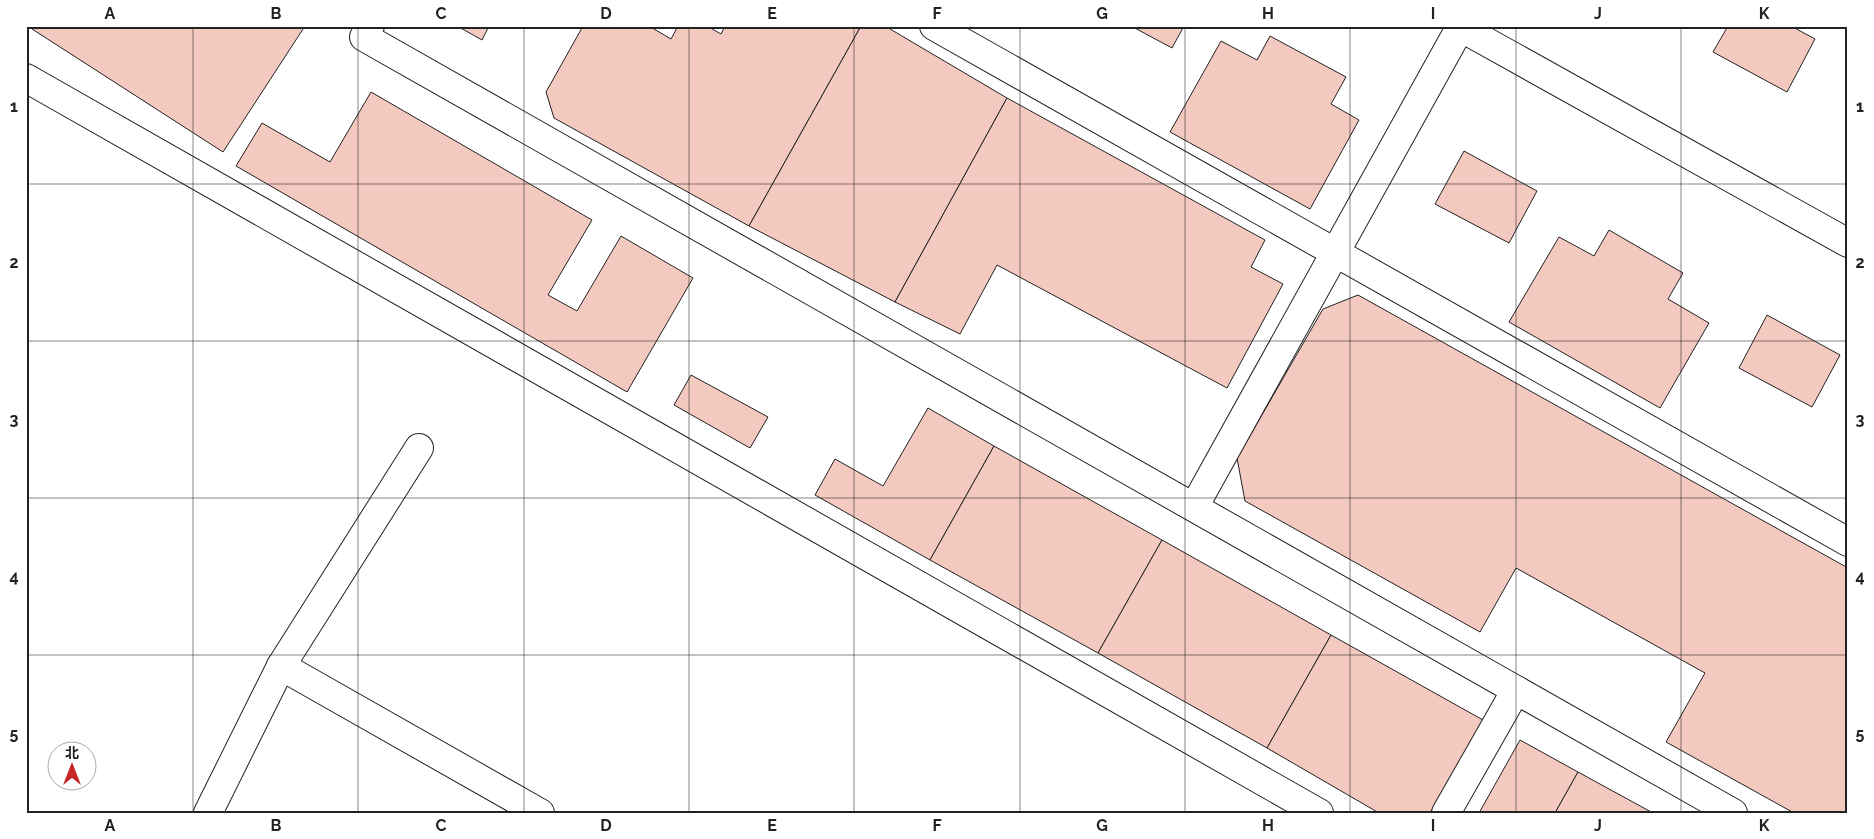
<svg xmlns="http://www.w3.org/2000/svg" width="1874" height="839" font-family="Raleway,'Noto Sans SC',sans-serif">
	<rect width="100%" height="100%" fill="#fff"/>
	<g fill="#f3c9c0" stroke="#222">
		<polygon points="34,26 305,26 223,152 32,29"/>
		<polygon points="457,26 489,26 482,40"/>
		<polygon points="583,26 649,26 671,39 678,26 707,26 721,34 725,26 861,26 749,226 554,118 546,92"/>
		<polygon points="861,26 885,26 1007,98 895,302 749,226"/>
		<polygon points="1131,26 1184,26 1172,48"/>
		<polygon points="1728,26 1791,26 1815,39 1787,92 1713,52"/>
		<polygon points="1270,36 1346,77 1331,104 1359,120 1310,209 1170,132 1221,41 1257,60"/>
		<polygon points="371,92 592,220 548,295 577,311 621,236 693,278 627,392 236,166 262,123 330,162"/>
		<polygon points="1007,98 1265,240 1251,267 1283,284 1227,388 997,265 960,334 895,302"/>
		<polygon points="1464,151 1537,191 1509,243 1435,204"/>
		<polygon points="1609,230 1683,273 1668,299 1709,323 1660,408 1509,322 1559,237 1594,256"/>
		<polygon points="1358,295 1848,568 1848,813 1794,813 1666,742 1705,673 1516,568 1480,632 1245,501 1237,458 1323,309"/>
		<polygon points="1767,315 1840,355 1812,407 1739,368"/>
		<polygon points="691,375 768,417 750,448 674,405"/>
		<polygon points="928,408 994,446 930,560 815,495 835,459 883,486"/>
		<polygon points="994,446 1162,540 1098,653 930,560"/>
		<polygon points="1162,540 1331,635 1267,748 1098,653"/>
		<polygon points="1331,635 1483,720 1430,813 1379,813 1267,748"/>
		<polygon points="1520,740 1578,772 1555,813 1479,813"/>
		<polygon points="1578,772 1653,813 1555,813"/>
	</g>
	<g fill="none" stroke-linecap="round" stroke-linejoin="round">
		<defs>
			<g id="minor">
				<polyline points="370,26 364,37 1733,813"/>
				<polyline points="934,26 1848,542"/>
				<polyline points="1458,26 1848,243"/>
				<polyline points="26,78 1319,813"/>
				<polyline points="1194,507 1461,26"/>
				<polyline points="281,666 540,813"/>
				<polyline points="208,813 281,666 419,448"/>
				<polyline points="1446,813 1516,690"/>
			</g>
		</defs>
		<use href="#minor" stroke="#222" stroke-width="30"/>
		<use href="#minor" stroke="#fff" stroke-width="28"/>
	</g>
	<path fill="none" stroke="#222" stroke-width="1" stroke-opacity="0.55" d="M193,26V813M358,26V813M524,26V813M689,26V813M854,26V813M1020,26V813M1185,26V813M1350,26V813M1516,26V813M1681,26V813M26,184H1848M26,341H1848M26,498H1848M26,655H1848"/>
	<rect width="1874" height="839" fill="none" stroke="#ffffff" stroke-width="55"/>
	<g transform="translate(72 766)"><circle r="24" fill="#ffffff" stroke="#a7a7a7"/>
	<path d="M0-4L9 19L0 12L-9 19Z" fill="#c62828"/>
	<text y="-8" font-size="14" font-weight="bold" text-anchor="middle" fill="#222222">北</text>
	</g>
	<rect x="28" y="28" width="1818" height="784" fill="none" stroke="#222" stroke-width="2"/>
	<g font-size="16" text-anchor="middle" font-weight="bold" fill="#222">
		<text x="110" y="19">A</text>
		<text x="276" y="19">B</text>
		<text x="441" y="19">C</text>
		<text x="606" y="19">D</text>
		<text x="772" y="19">E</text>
		<text x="937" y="19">F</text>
		<text x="1102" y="19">G</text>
		<text x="1268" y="19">H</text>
		<text x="1433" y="19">I</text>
		<text x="1598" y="19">J</text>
		<text x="1764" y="19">K</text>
		<text x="14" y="112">1</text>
		<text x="1860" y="112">1</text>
		<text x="14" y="268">2</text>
		<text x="1860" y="268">2</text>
		<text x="14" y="425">3</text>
		<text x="1860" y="425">3</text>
		<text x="14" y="582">4</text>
		<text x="1860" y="582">4</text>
		<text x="14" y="739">5</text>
		<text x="1860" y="739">5</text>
		<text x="110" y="831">A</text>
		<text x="276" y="831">B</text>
		<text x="441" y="831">C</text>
		<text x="606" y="831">D</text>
		<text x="772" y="831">E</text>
		<text x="937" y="831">F</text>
		<text x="1102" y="831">G</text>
		<text x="1268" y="831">H</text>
		<text x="1433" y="831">I</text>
		<text x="1598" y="831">J</text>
		<text x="1764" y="831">K</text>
	</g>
</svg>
